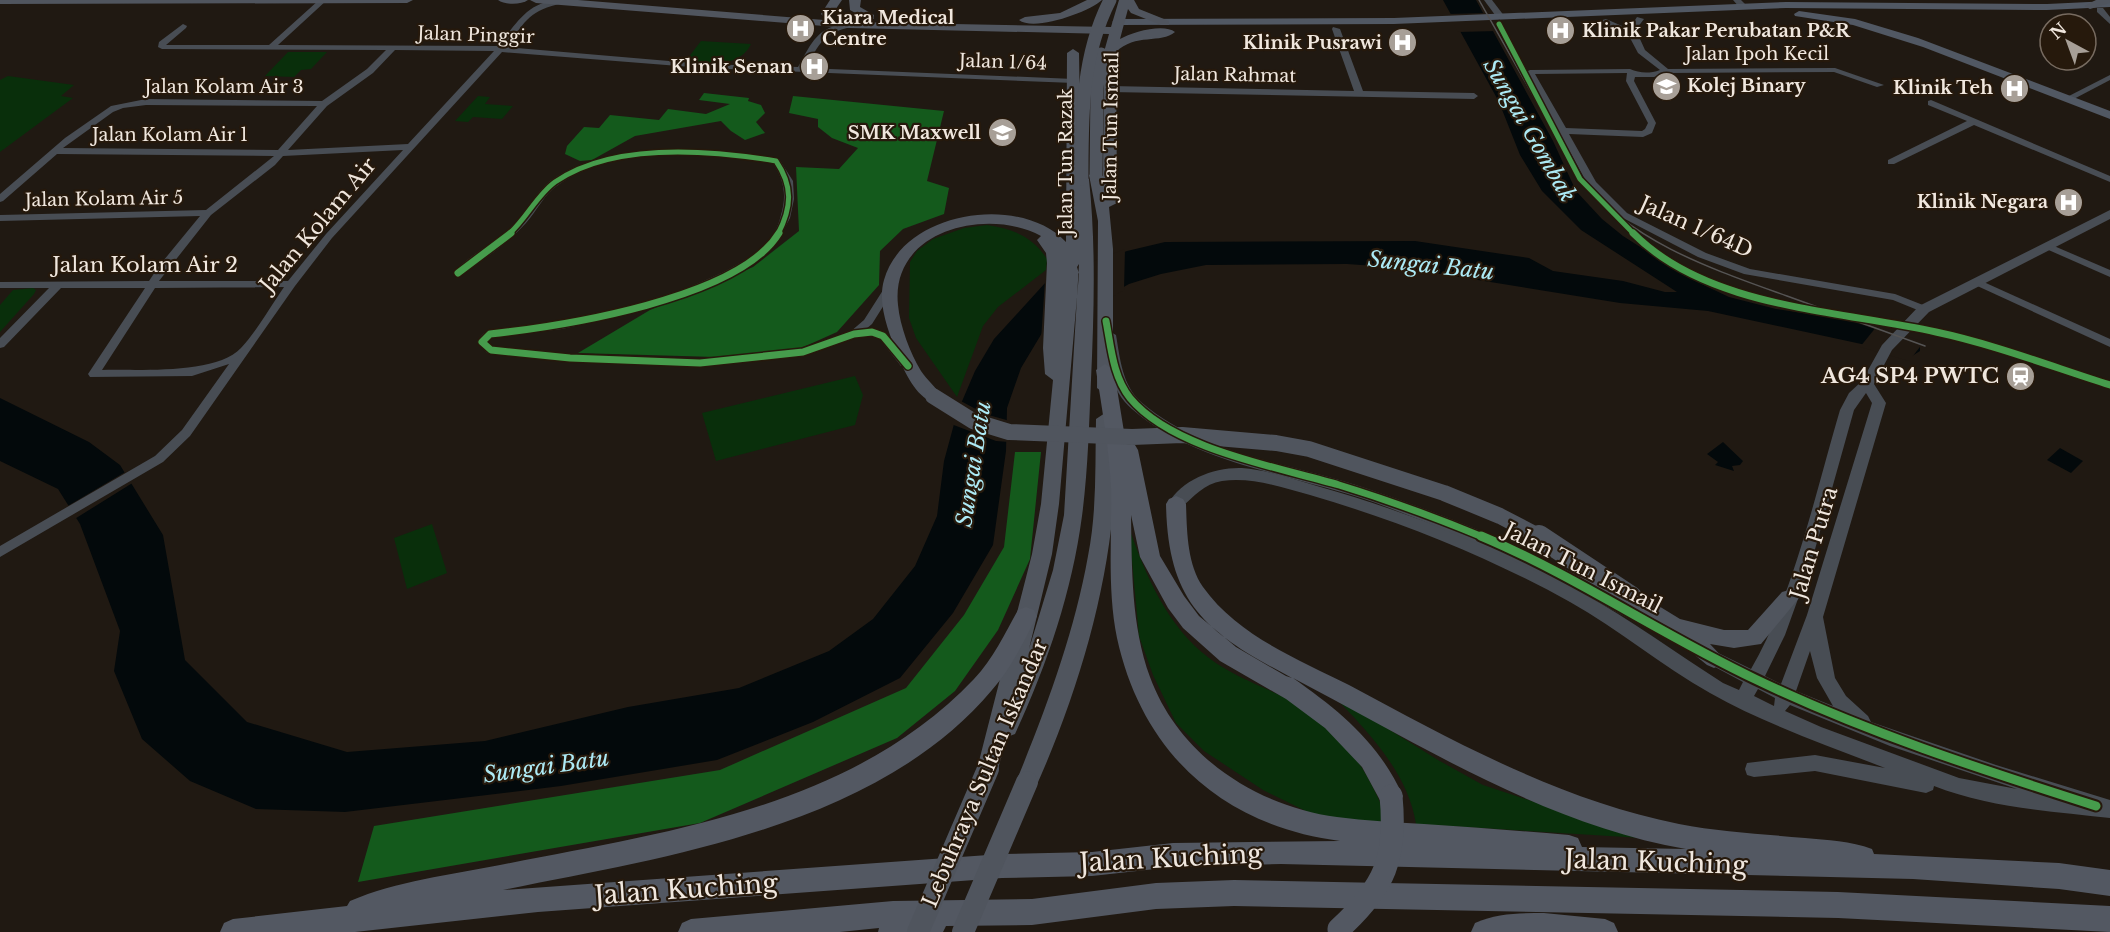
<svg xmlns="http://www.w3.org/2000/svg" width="2110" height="932" font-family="'Libre Baskerville',serif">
	<rect width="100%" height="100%" fill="#201912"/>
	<g fill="#092f0b">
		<path d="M701,41L751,44C740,68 706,64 684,63Z"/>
		<polygon points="288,52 327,52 311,69 301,70 294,77 265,76"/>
		<polygon points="8,76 74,85 61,96 73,98 0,152 0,80"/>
		<polygon points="478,96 490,97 485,104 513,106 502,119 473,117 468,122 455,121"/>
		<path d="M987,225C1013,229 1032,236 1047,259L1046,270L998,307L983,326L957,397L916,338L909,318L910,262L917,251L933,239L964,228Z"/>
		<polygon points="33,288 36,290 34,294 0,332 0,305 13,290"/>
		<polygon points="855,376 863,395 855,425 716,461 702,413"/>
		<polygon points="432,524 447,573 407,589 394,538"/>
		<path d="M1129,528C1146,576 1167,626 1209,658C1239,681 1279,691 1310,712C1348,737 1372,780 1388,821L1345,825L1314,815L1263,790L1204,751L1176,723L1153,675L1139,636Z"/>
		<path d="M1332,694L1438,760L1483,785L1571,814L1658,839L1416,824C1408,772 1367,731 1332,694Z"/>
	</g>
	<g fill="#145a1c">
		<polygon points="704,93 749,98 748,101 761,105 765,113 756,122 765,133 745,140 731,131 721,121 635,136 592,160 580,161 565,154 567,146 584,127 599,128 610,115 659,120 668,109 706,114 730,104 699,100"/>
		<polygon points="793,96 944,111 927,181 949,188 944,214 903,229 880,251 879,285 837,332 799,349 716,357 578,353 650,310 753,267 799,231 796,167 839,169 858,148 832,138 818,127 818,119 789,113"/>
		<polygon points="1015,452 1041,452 1030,559 998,630 955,691 897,738 700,823 358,882 374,826 720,770 906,688 964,615 1004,547"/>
	</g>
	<g fill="#03090b">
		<polygon points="1443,0 1476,0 1553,141 1576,191 1602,219 1623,236 1689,278 1729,297 1776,309 1848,320 1920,344 1920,351 1909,358 1866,345 1708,311 1620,303 1404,268 1347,264 1206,265 1161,274 1129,284 1042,333 1021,368 1007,408 1006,451 993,545 953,613 900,678 813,722 717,760 561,786 345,812 256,809 190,781 142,739 114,671 120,631 80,524 58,489 0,461 0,398 89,442 120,465 163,535 185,660 247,722 347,752 485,741 628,707 739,688 829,651 873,619 915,566 937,516 944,461 957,413 975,371 994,339 1046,282 1127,251 1165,242 1415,241 1529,258 1553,271 1623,281 1665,292 1677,292 1581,230 1542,191 1520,155 1499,102"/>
		<polygon points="1723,442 1743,461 1740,465 1732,466 1734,471 1715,465 1718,462 1707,454"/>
		<polygon points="2060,448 2083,461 2071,473 2047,460"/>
	</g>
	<g fill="#201912">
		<polygon points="1486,13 1497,31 1458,32 1448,14"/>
		<polygon points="1125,249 1124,290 1045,335 1041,340 1045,280"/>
		<polygon points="1877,326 1921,341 1923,343 1909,361 1860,347"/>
		<polygon points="959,400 985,414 1010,421 1009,442 996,441 951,424"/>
		<polygon points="127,471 134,482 73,520 66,507"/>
	</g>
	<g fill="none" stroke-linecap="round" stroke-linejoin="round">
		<g fill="#484d54" fill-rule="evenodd">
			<path d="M319,0H327L278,45L498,46C518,22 528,0 563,0V3C528,11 527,20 506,47L704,64L798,67C812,42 817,27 848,23L852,25L851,27C823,33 819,44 806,68L1074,79L1078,81L1074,83L704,68L502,52L332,238L295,286L190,436L163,462L0,557V546L155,456L182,430L229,364L192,376L90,377L88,374L90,371L145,288H61L4,347L0,348V338L49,288H0V282L149,281L159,266L200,216L0,221V215L206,210L274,156L57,154L3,201L0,202V194L65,138L111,106L146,99L322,101L367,69L386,50L162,49L158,47L159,42L183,24L187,26L186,28L166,45H269ZM395,50L494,51L408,144L288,150L327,106L373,73ZM146,105L317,106L278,150L63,148L113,112L123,108ZM403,150L326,234L288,281H159L211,215L275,165L283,156ZM284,287C271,306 256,332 241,348C216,375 138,369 102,370L155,288Z"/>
			<polygon points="1484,0 1492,0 1505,17 1504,19 1498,19"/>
			<polygon points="1733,0 1741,0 1747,6 1740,8"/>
			<polygon points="2097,8 2103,8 2110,17 2110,24 2097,12"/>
			<path d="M1637,17L1644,19L1634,32L1640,39L1645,50L1668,69L1835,68L1884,85L1877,87L1834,72L1667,73L1654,77H1635L1634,81L1656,123L1652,133L1643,137L1569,134L1596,182L1627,213L1706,253L1750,269L1895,294L1928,307L1929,309L1928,311H1920L1893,300L1744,274L1698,257L1621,217L1587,183L1526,72L1530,70L1630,69C1639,73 1649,74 1660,70L1638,53L1629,36L1599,21L1606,19L1629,29ZM1627,73L1626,81L1648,123L1645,129L1642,131L1566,128L1535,74Z"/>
			<polygon points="1333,27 1340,29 1363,91 1474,93 1478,96 1474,99 1110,92 1106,89 1110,86 1354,91 1332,29"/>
			<polygon points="2110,75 2110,80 2070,101 2063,99"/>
			<polygon points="1931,100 2110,176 2110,182 1974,125 1894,164 1888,164 1888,160 1967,121 1928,105 1928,101"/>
			<path d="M693,150L752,154L779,159L793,181L794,199L790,218L776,244L753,263L705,287L623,315L562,329L493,337L488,342L494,347L570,354L700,359L802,349L850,332L864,320L885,287L889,286L894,289L872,324L866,329C887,327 897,346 909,360L911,363L909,366H901L879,338L871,336L855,337L803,356L700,367L570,362L491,354L487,353L477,342C479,339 482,334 486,332C493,327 550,324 563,322C615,314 736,280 769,240C775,233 779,224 781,215C787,195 784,180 773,163C710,152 613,145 558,185C544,194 537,211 526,223C507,244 484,259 462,275L458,276L453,273C469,255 493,244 511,227C526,214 535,193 550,181C590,152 646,151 693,150Z"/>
			<polygon points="2047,243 2110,270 2110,277 2044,248 2042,246"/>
			<polygon points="1977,279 2110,339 2110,347 1973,284 1972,282"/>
		</g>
		<g fill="#484d54" fill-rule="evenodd">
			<path d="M2110,210V219L1929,312L1892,350L1874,384L1886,403L1823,617L1835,678L1846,696L1868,716L1871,722L1996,765L2110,800V818C2051,811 1990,808 1934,786L1933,790L1926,793L1815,771L1754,777L1747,775L1745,769L1747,763L1815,755L1885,768C1826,745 1765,724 1710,693C1662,666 1618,629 1570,602C1489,557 1399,521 1310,495C1282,487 1252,477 1222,481C1204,484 1194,496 1181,508H1171L1168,504C1182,479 1215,467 1242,468C1268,470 1293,479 1317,486C1406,511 1500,548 1582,593C1630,619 1676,653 1723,683L1739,690L1743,682L1700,659L1697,654L1700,649L1706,647L1751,669C1793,597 1816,491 1840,410L1849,393L1862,381L1882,345L1919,306ZM1866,393L1872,403L1807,615L1781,684L1765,676L1785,635L1812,560L1854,410ZM1810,651L1817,678L1833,706L1796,691ZM1758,689L1775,698L1774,706L1754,696ZM1790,705L1890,746L2017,789L1959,778L1821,727L1785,711Z"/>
			<path d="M1109,331L1116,335C1120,358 1122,385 1141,402C1202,455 1291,463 1365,488C1452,517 1535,552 1616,595C1630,602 1680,626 1686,637L1683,642L1677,644L1671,642C1576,588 1479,541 1376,503C1297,475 1196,465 1132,409C1110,390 1107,362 1102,335Z"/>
		</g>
		<g fill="#515863" fill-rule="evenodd">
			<polygon points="2110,1 2110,7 2047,10 1786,8 1394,24 1117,25 1112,22 1117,19 1394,18 1786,2 2047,4"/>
			<polygon points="1799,11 1855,19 1918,38 2110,111 2110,119 1923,47 1853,25 1795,16 1794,14"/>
		</g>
		<g fill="#50555e" fill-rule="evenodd">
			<polygon points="0,0 413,0 407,3 0,4"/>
			<path d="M498,0H528C521,5 505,5 498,0Z"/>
			<path d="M530,0H578L849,22L1111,27L1119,0H1134L1139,9L1169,21V25H1161L1131,13L1128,9L1120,39C1132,32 1164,23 1175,32C1161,44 1135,33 1116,52L1117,203L1109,207L1113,249V388L1111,392L1105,394L1097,388L1098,221L1089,175L1096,171L1103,176L1104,52L1109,34L849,28L536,3Z"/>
			<polygon points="830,0 842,0 831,16 823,16 821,14"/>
			<polygon points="849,0 861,0 860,7 874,15 874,19 866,19 850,10"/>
			<path d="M1087,0H1102C1089,12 1034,32 1019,20L1025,17L1060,13Z"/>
			<polygon points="2096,0 2110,0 2110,3 2090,9 2084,6"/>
			<path d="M1073,49L1079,53L1081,175L1089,179C1096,246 1094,312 1091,380C1089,425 1088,471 1082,516C1072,592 1047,665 1015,734L1007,737L996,776L988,779L980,776L977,769L1032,554L1041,504L1053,380L1045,374L1043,348L1047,263L1046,253L1037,240L1041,236C987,207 890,230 898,305C900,326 910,353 921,371C927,380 936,387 941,396L933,402C916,397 904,371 898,356C889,333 877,304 884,280C903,211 1020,193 1066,242L1067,53ZM1079,264L1064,515L1053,570L1029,649L1052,554L1059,504L1079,274L1077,267Z"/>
			<path d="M1105,413L1114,419C1114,449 1116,481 1113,511C1104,606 1074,702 1035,789L1027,792L1019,789L1016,782C1046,709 1074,634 1088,556C1097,511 1095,465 1096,419Z"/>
			<polygon points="1631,589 1680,619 1724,630 1748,630 1782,592 1789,590 1796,592 1799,598 1761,644 1734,648 1710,644 1724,659 1721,665 1714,668 1707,665 1668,633 1624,603 1621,597 1624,591"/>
		</g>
		<g fill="#535862" fill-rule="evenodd">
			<path d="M1105,364L1114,370L1126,444L1135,445L1138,450L1160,556L1184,596L1199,616L1236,647L1286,676L1292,678C1207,633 1168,605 1166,504L1169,499L1176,496L1183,499L1186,504C1187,531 1187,564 1203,587C1238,636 1298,659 1349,685C1455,742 1560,800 1679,824C1720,832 1763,834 1805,838C1827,840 1851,841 1872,849L1874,854L2059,863L2110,870V896L2059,889L1913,879L1281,864L1173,867L1092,876L1002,878L538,912L355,932H220L224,923L233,919L347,906L350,901C397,881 450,875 500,865C667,832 851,808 974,679C993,659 1005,633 1018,610L1026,607L1034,610L1037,616C1024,641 1011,669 992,690C878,826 667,857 503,890L1002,854L1092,852L1173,843L1340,841C1223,826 1142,753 1117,638C1107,589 1112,537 1111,488C1109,448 1102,409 1096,370ZM1131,515L1140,557L1168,608L1183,628L1220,661L1286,699L1325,728L1362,767L1382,804L1391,807L1400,804L1403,796C1379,743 1340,711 1293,678C1419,744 1544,824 1686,849L1582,847L1578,838L1569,835C1521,831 1472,827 1424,824C1395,822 1366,821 1337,817C1256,806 1179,756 1150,677C1131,625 1132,569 1131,515Z"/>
			<polygon points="1234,880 1838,892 2110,906 2110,932 1838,918 1234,906 1156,909 1032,925 946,926 943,932 878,932 879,928 840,932 678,932 682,923 691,919 893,901 1032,899 1156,883"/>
			<path d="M1544,913L1605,919L1614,923L1618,932H1471L1475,923C1497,913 1521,913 1544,913Z"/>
		</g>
		<path stroke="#555454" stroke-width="1.5" d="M1479,0L1581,180C1633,243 1712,269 1787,296C1833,313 1879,329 1925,346"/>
		<g stroke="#50555e" stroke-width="13">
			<polyline points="1096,175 1097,88 1101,54"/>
			<path d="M1082,179C1082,117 1081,57 1110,0"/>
		</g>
		<polyline stroke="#50555e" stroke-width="16" points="933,396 973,421 1009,432 1132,437 1182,435 1276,443 1309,449 1444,493 1500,516 1542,538"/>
		<g stroke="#50555e" stroke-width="22">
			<polyline points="1539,536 1631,597"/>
			<polyline points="918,932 988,769"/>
			<polyline points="963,932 1027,782"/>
		</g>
		<path stroke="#535862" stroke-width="23" d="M1339,929C1385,887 1397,858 1391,796"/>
		<defs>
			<g id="cycleway-far2">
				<polyline points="1499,24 1580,179 1634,234"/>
				<path d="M509,234C526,219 537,195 555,182C613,142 710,150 776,161C793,186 792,207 778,234"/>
			</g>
			<g id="cycleway-far1">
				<path d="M779,233C739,299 562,326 490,334L482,342L491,350L570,358L700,363L803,352L854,334L872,332L883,336L908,366"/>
				<path d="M1633,233C1707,308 1837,310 1936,332C1993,344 2053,367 2110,385"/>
				<polyline points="458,273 511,233"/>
				<path d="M1106,321C1111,347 1113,377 1130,398C1172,449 1278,467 1339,485C1388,500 1437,518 1485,538"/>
			</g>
			<path id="cycleway" d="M1481,536C1576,576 1662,635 1755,679C1865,732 1980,769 2096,806"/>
		</defs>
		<use href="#cycleway-far2" stroke="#26190c" stroke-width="8"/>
		<use href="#cycleway-far1" stroke="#26190c" stroke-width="10"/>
		<use href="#cycleway" stroke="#26190c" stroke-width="13"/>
		<use href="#cycleway-far2" stroke="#469c4c" stroke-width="5"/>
		<use href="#cycleway-far1" stroke="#469c4c" stroke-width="7"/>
		<use href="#cycleway" stroke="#469c4c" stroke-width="9"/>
	</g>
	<defs>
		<symbol id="hospital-disc" viewBox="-11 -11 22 22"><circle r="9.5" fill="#a79f97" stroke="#26190c"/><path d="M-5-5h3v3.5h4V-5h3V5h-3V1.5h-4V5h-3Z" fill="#fff"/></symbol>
		<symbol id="university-disc" viewBox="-11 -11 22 22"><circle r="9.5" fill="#a79f97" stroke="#26190c"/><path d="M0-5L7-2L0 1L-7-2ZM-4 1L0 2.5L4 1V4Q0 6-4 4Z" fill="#fff"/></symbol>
		<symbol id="school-disc" viewBox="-11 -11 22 22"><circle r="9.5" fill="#a79f97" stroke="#26190c"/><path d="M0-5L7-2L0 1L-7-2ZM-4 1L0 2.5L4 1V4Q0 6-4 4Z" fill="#fff"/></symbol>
		<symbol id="station-disc" viewBox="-11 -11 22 22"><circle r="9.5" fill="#a79f97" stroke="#26190c"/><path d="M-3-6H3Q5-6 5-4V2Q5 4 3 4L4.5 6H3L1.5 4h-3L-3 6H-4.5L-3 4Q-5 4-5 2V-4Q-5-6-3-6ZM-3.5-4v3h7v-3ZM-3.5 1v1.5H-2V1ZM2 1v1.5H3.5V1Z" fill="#fff"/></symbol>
	</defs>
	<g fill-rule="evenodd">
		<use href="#hospital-disc" x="784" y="12" width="33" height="33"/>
		<use href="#hospital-disc" x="1544" y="14" width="33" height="33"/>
		<use href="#hospital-disc" x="1386" y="26" width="33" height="33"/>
		<use href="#hospital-disc" x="798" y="50" width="33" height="33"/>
		<use href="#university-disc" x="1650" y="70" width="33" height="33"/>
		<use href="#hospital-disc" x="1998" y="72" width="33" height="33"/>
		<use href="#school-disc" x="986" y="116" width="33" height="33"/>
		<use href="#hospital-disc" x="2052" y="186" width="33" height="33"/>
		<use href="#station-disc" x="2004" y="360" width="33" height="33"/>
	</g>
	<g text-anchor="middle" stroke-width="4.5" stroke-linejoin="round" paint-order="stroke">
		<g font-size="18" font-weight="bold" fill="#f0e7de" stroke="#26190c" text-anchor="end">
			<text x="822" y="24" text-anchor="start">Kiara Medical<tspan x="822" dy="21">Centre</tspan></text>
			<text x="1582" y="37" text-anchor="start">Klinik Pakar Perubatan P&amp;R</text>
			<text x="1382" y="49">Klinik Pusrawi</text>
			<text x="793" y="73">Klinik Senan</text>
			<text x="1687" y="92" text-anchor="start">Kolej Binary</text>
			<text x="1993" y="94">Klinik Teh</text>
			<text x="981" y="139">SMK Maxwell</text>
			<text x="2048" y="208">Klinik Negara</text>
		</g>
		<g font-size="18" fill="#f0e7de" stroke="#26190c">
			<text transform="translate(476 35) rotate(2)" y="6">Jalan Pinggir</text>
			<text x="1757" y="60">Jalan Ipoh Kecil</text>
			<text transform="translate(1003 62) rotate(2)" y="6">Jalan 1/64</text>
			<text transform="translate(1235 75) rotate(1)" y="6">Jalan Rahmat</text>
			<text x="224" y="93">Jalan Kolam Air 3</text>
			<text transform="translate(1111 126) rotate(-89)" y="6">Jalan Tun Ismail</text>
			<text x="170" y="141">Jalan Kolam Air 1</text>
			<text transform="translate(1066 162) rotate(-90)" y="6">Jalan Tun Razak</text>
			<text transform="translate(104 199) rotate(-1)" y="6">Jalan Kolam Air 5</text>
		</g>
		<g font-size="21" fill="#f0e7de" stroke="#26190c">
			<text transform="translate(318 225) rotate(-50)" y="7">Jalan Kolam Air</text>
			<text transform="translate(1696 227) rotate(24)" y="7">Jalan 1/64D</text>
			<text x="145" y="272">Jalan Kolam Air 2</text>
			<text transform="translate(1814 543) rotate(-73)" y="7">Jalan Putra</text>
			<text transform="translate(1583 568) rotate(27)" y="7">Jalan Tun Ismail</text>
			<text transform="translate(985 773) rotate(-67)" y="7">Lebuhraya Sultan Iskandar</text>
		</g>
		<g font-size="21" font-weight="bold" fill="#f0e7de" stroke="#26190c" text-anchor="end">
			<text x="1999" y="383">AG4 SP4 PWTC</text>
		</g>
		<g font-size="22" font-style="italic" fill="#adeaf5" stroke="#26190c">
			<text transform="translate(1530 130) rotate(60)" y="8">Sungai Gombak</text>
			<text transform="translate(1431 265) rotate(6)" y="8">Sungai Batu</text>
			<text transform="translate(973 464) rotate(-81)" y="8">Sungai Batu</text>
			<text transform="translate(546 766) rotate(-8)" y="8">Sungai Batu</text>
		</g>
		<g font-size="26" fill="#f0e7de" stroke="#26190c">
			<text transform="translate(1171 858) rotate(-3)" y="9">Jalan Kuching</text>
			<text transform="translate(1656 862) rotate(2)" y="9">Jalan Kuching</text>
			<text transform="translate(686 889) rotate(-4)" y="9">Jalan Kuching</text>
		</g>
	</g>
	<g transform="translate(2068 42) rotate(319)"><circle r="28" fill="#26190c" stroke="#776b60" stroke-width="1.5"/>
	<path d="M0-4.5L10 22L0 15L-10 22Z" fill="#a79f97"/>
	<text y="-9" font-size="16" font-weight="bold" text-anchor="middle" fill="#f0e7de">N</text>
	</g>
</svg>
